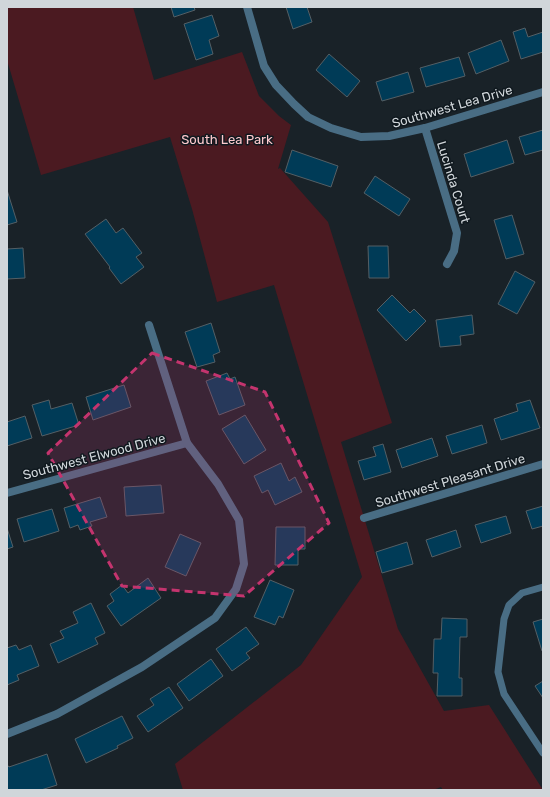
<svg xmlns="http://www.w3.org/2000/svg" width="550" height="797" font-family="Rubik,sans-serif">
	<rect width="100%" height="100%" fill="#192228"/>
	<polygon fill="#4b1a21" points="7,7 133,7 154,80 242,52 259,96 279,116 291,125 278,169 280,168 328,222 392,423 341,442 398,629 444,711 489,705 543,790 443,790 441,787 433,790 183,790 175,764 301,665 362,577 274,285 217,302 192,209 170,137 41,175 7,60"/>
	<g fill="#003b57" stroke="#545f65">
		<polygon points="171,7 194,7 195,10 174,17"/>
		<polygon points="286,7 307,7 312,22 293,29"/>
		<polygon points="212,15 219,36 209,40 213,54 196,60 184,24"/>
		<polygon points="525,28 528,37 543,32 543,52 521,59 513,32"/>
		<polygon points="501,40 509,61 476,74 468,53"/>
		<polygon points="329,54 360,81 347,97 316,70"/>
		<polygon points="459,57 465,76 426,87 420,68"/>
		<polygon points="408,72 414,92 382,101 376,82"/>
		<polygon points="543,130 543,150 525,155 519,137"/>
		<polygon points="507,140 514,163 471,177 464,154"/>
		<polygon points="292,150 338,166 331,187 285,172"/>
		<polygon points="375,176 410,199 399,216 364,193"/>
		<polygon points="7,190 17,222 7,225"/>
		<polygon points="512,215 524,254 506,259 494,220"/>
		<polygon points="106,219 116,233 123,228 142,253 136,257 144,267 121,284 109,268 110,267 85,234"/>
		<polygon points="368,246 388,246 389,278 369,278"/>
		<polygon points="23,248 25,278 7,279 7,249"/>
		<polygon points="515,271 535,282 517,314 498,304"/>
		<polygon points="392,295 410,313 414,309 426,321 406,341 377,310"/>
		<polygon points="472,315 474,334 460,336 461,345 440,347 436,320"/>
		<polygon points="211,323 220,352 213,355 215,362 197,367 185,332"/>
		<polygon points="227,373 230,379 235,377 245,405 219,415 206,381"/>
		<polygon points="124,385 131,407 93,420 86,397"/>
		<polygon points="49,400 51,409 72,403 79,425 42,436 32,405"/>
		<polygon points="530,400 540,428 501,440 494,419 518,411 516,404"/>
		<polygon points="245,415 266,450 244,464 222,429"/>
		<polygon points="25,416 32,438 7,446 7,422"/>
		<polygon points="482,425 487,443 452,454 446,436"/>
		<polygon points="432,438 438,456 402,468 396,450"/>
		<polygon points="383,444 391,472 364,480 358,461 376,456 373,447"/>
		<polygon points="281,463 289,481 295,477 302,492 275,505 268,490 262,493 254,476"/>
		<polygon points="161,485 164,513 126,516 124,487"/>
		<polygon points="100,497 107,517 90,522 92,526 80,530 78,525 70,528 64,508"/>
		<polygon points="543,506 543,526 532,529 526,511"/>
		<polygon points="52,509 59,531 24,542 17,519"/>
		<polygon points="506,516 511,533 481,543 475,525"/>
		<polygon points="276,527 305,527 305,549 298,549 298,565 275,565"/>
		<polygon points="7,528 13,547 7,549"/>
		<polygon points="456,530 461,547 432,557 426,540"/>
		<polygon points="180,534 201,543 186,576 165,567"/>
		<polygon points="407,542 413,564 382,573 376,552"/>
		<polygon points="148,578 161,598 121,626 107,606 114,601 110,594 122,585 128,593"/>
		<polygon points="270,580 294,590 283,618 279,616 275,625 254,617"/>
		<polygon points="91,603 105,633 95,638 98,644 58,663 50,644 64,638 60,631 78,623 73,612"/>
		<polygon points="442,618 467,619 467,637 460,637 459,678 462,678 462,696 437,696 438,673 433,673 434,639 441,639"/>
		<polygon points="543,619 543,650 542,651 533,622"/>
		<polygon points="246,627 259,644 246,653 250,658 232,671 216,649"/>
		<polygon points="16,645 19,650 31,645 39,666 17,675 19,680 7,685 7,648"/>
		<polygon points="211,659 223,676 189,701 177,684"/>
		<polygon points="543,681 543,698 535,686"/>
		<polygon points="169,687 183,708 148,732 137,716 154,705 150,699"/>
		<polygon points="122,716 133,738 117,746 118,748 86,763 75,739"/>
		<polygon points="47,754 57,785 41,790 7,790 7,767 9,766 9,767"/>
	</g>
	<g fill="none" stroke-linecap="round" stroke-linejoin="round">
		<polyline stroke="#496d84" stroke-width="7" points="543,587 522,593 509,605 504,619 498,672 504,694 543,753"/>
		<g stroke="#496d84" stroke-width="8">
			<polyline points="247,7 264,66 276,85 294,104 308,117 331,128 361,137 389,136 425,128 543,92"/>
			<polyline points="425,128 457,233 454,251 447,264"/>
			<polyline points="7,493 187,443"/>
			<polyline points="364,518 543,464"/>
			<polyline points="7,734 57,714 142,667 215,618 236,589 244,564 239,520 218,484 187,443 149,325"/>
		</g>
	</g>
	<path fill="#c4346e" fill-opacity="0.2" stroke="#c4346e" stroke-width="3" stroke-dasharray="8 5" stroke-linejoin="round" d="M152,353L265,392L329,523L244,596L122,586L48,453Z"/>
	<g text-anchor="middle" stroke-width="3" stroke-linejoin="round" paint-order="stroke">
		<g font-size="13" fill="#d0d6da" stroke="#10191f">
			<text transform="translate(452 106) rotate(-16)" y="5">Southwest Lea Drive</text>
			<text transform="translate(454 182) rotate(73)" y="5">Lucinda Court</text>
			<text transform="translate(94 456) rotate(-15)" y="5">Southwest Elwood Drive</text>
			<text transform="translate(450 480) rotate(-17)" y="5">Southwest Pleasant Drive</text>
		</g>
		<g font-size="13" fill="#fec9cd" stroke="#10191f">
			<text x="227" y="144">South Lea Park</text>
		</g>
	</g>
	<rect width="550" height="797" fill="none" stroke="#d0d6da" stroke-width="16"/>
</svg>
